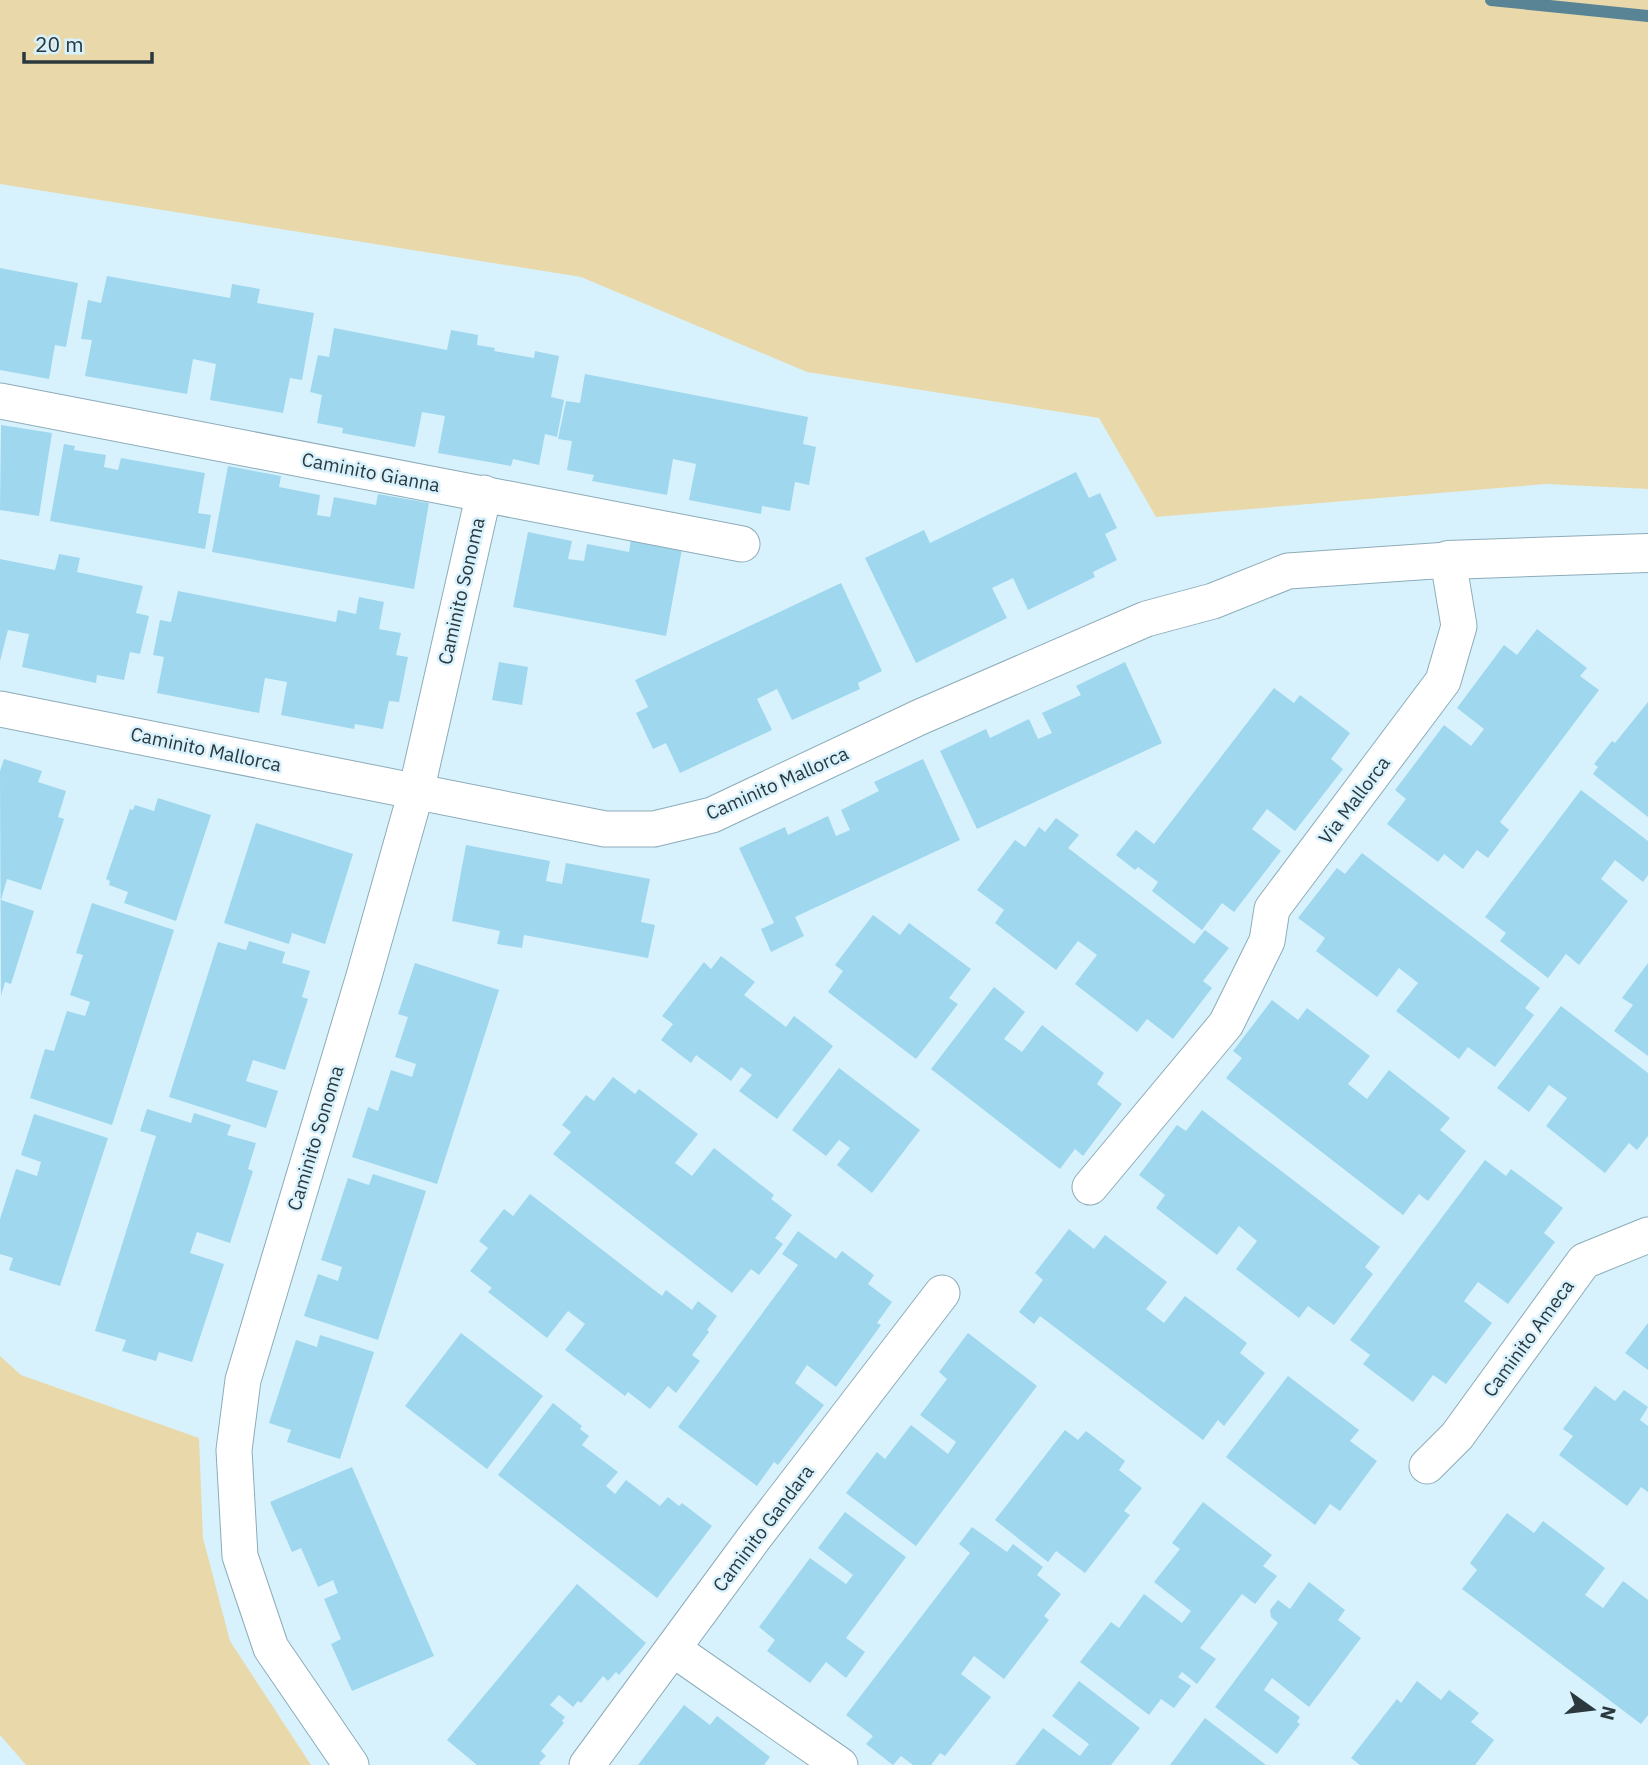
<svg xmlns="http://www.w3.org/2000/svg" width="1648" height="1765" font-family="'IBM Plex Sans',sans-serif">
	<rect width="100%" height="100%" fill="#d8f2fd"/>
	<g fill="#e9d9aa">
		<polygon points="0,0 1648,0 1648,489 1546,484 1156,517 1099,418 807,372 581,277 0,184"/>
		<polygon points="0,1356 21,1375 199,1438 203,1538 230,1641 311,1765 26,1765 0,1735"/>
	</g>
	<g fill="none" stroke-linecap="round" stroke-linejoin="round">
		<polyline stroke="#598495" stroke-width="12" points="1491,0 1648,16"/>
	</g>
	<g fill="#9ed7ee">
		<polygon points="0,268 78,283 66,347 55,345 49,379 0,370"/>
		<polygon points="107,276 230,298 232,284 260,289 257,303 314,313 302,380 290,378 283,413 210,400 216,364 193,359 187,394 85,376 92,340 81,339 88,300 101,303"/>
		<polygon points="334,328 447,350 451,330 478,335 477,345 495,348 494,351 534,358 535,351 559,356 551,397 564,400 557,437 545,434 539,465 513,459 511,466 438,453 445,416 422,412 415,447 342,433 343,428 317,423 322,395 310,392 318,355 329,357"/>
		<polygon points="585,374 808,417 803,444 816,447 809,485 795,482 790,511 762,506 761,514 689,500 696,464 673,459 667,495 592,481 594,475 567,470 572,441 558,439 566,401 580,403"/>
		<polygon points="1,425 52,433 39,516 0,510"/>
		<polygon points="64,444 75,446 74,450 106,455 104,467 118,470 121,458 205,473 198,513 211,515 205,549 50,521"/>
		<polygon points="228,466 281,476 279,487 320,495 317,515 330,517 334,497 376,505 378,494 429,503 414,589 212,552"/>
		<polygon points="1076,472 1089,498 1100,493 1117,528 1105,534 1117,560 1093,572 1095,577 1028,610 1013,578 992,588 1007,618 916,663 865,558 924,530 930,543"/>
		<polygon points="528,532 572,541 568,559 584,561 587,544 629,552 631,539 682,549 666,636 513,607"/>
		<polygon points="59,554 80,558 77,572 143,586 136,613 149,616 140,654 130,652 124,680 97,675 96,683 22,667 29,634 8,630 0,661 0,559 55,570"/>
		<polygon points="841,583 882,671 858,683 860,689 792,720 777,689 757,699 772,730 680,773 666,743 653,749 636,713 648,707 635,680"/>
		<polygon points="178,591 336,622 338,610 356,614 359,597 384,602 379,629 401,633 396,655 408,657 399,702 389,701 383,729 355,724 354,729 281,715 287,682 265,678 259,713 157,693 164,657 153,655 160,620 171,622"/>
		<polygon points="1537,629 1587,668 1580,676 1599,690 1500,822 1509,830 1488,858 1477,850 1463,869 1444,854 1438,862 1387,824 1406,799 1395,790 1444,725 1471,746 1484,729 1457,708 1504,645 1517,655"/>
		<polygon points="499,662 528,667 522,705 492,700"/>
		<polygon points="1125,662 1162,743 977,829 940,751 986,729 990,738 1029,719 1038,739 1052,733 1042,713 1081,695 1076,686"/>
		<polygon points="1274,688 1294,703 1300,695 1350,733 1331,759 1343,769 1295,831 1267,809 1252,829 1281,851 1234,912 1222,903 1202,930 1152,891 1158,882 1138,867 1135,870 1116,855 1136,830 1154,844"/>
		<polygon points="1648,702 1648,817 1593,774 1598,767 1594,764 1612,741 1615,743"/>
		<polygon points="4,759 42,771 38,782 66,791 58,817 64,819 41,890 7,879 1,900 34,911 11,984 5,982 1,996 0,771"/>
		<polygon points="923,759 960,840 795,917 804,936 771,952 761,929 774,923 739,848 785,827 788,835 828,816 836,836 850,830 841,810 879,791 874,782"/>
		<polygon points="1581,790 1648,841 1648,875 1643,882 1615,860 1601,879 1628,901 1579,965 1566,954 1548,978 1500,941 1506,933 1485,917"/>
		<polygon points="158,798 211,815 176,921 124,903 128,892 109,885 110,881 106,879 130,809 133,810 135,805 154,811"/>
		<polygon points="1056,818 1079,835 1068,848 1194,944 1205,930 1229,948 1203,981 1212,988 1173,1039 1147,1019 1137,1032 1075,984 1097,955 1078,941 1056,970 995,923 1004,910 977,890 1015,840 1025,847 1039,827 1045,832"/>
		<polygon points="256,823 353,854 325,944 292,933 289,944 224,923"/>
		<polygon points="466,845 550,861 546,881 562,884 566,863 650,879 641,922 655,925 648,958 524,935 522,948 497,944 500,931 452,921"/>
		<polygon points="1362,853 1540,988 1525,1008 1534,1015 1495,1067 1468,1047 1459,1059 1396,1011 1418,983 1399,968 1377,997 1316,951 1325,938 1298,918 1337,868 1345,874"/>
		<polygon points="92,903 174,930 112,1125 30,1098 45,1049 54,1051 67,1011 85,1016 90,1002 70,995 83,955 76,953"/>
		<polygon points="873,915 900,935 909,923 971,969 949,998 958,1004 916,1059 828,992 843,971 835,965"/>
		<polygon points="249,941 285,952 282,963 310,971 302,997 308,999 285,1070 253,1060 246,1081 278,1091 266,1128 169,1097 218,942 246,950"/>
		<polygon points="721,956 755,982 744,995 786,1027 794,1016 833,1046 777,1119 739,1091 752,1075 741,1067 731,1081 696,1055 691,1063 661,1040 673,1024 662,1016 704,962 711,969"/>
		<polygon points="415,963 499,990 437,1184 352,1157 368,1107 378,1111 391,1070 412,1077 416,1064 395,1057 408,1017 398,1014"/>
		<polygon points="1648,963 1648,1056 1614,1031 1633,1005 1622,998"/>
		<polygon points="994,987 1025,1012 1004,1039 1022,1052 1042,1025 1104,1073 1097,1084 1122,1104 1083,1156 1075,1149 1060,1169 931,1069"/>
		<polygon points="1272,1000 1298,1020 1307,1008 1370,1056 1348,1084 1367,1099 1389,1070 1450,1118 1440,1130 1466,1151 1428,1201 1419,1194 1403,1215 1226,1078 1242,1058 1233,1051"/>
		<polygon points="1561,1006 1648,1073 1648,1136 1637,1150 1629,1143 1605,1173 1546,1126 1567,1098 1549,1085 1529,1112 1497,1088"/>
		<polygon points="839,1068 920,1130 872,1193 837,1165 850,1148 839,1140 826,1156 792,1130"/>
		<polygon points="613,1077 635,1094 639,1089 698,1134 675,1163 692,1176 714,1148 774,1195 771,1199 792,1215 775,1238 783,1244 759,1275 751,1269 732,1293 553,1154 571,1132 562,1125 586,1095 594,1101"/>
		<polygon points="147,1109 191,1123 194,1113 231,1125 227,1135 256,1143 248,1169 253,1171 230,1243 197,1232 190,1253 224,1264 192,1362 159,1352 156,1361 122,1351 126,1340 95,1331 156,1136 140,1131"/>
		<polygon points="1202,1110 1380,1247 1365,1267 1373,1274 1334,1325 1308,1306 1299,1318 1236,1269 1257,1241 1239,1226 1217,1255 1156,1208 1165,1195 1139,1175 1177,1125 1186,1131"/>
		<polygon points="34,1114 108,1138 60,1286 9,1270 13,1258 0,1254 0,1219 16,1169 37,1176 41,1162 21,1155"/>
		<polygon points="1485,1160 1506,1176 1511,1169 1563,1208 1544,1233 1555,1242 1508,1304 1478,1282 1464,1301 1492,1323 1446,1384 1433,1375 1413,1402 1363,1364 1370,1355 1350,1340"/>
		<polygon points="373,1174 426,1191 378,1340 304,1316 318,1274 338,1281 342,1267 321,1260 348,1178 369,1185"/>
		<polygon points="530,1194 662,1296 666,1290 692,1310 698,1301 717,1316 707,1330 709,1332 692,1355 700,1361 676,1393 668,1386 650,1409 628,1392 625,1396 565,1350 585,1324 568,1311 547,1338 488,1292 492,1288 470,1271 488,1248 479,1241 504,1209 513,1216"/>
		<polygon points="1069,1229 1094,1249 1105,1235 1167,1282 1146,1309 1164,1323 1185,1296 1247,1343 1240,1353 1265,1373 1224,1426 1218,1420 1203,1440 1040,1316 1034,1324 1019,1312 1043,1280 1035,1273"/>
		<polygon points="798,1231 836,1259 842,1251 874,1275 868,1284 892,1302 877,1323 881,1325 836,1387 807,1365 795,1383 824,1405 778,1465 774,1462 757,1486 678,1427 798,1265 782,1254"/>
		<polygon points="1648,1323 1648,1370 1625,1353"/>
		<polygon points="461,1333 543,1396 487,1469 405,1406"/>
		<polygon points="968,1333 1037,1386 916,1546 846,1493 877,1452 885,1459 911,1425 948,1454 956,1442 920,1415 947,1379 939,1372"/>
		<polygon points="320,1335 374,1352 340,1459 287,1442 291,1430 269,1423 296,1340 317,1347"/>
		<polygon points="1288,1376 1359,1430 1350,1441 1377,1461 1340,1511 1330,1504 1315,1525 1226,1457"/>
		<polygon points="1595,1386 1615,1401 1624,1390 1648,1407 1640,1420 1648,1426 1648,1492 1641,1487 1627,1506 1559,1455 1573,1436 1563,1429"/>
		<polygon points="553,1403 582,1426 580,1429 589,1436 582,1445 618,1472 606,1486 615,1494 626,1480 660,1506 668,1497 679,1506 682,1503 712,1526 657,1598 498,1475"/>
		<polygon points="1065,1430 1078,1440 1086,1431 1125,1461 1119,1470 1142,1488 1124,1511 1130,1515 1085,1573 1056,1551 1048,1562 995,1520"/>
		<polygon points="352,1467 434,1656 352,1691 331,1644 341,1639 324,1599 338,1593 333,1580 318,1587 301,1548 292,1552 270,1502"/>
		<polygon points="1203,1502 1272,1555 1263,1566 1277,1576 1255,1604 1242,1594 1200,1648 1216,1659 1197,1684 1182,1672 1178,1677 1191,1686 1174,1708 1161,1699 1149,1715 1080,1662 1111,1622 1119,1628 1144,1594 1182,1623 1191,1611 1154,1582 1180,1549 1172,1543"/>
		<polygon points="845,1512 906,1557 846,1638 865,1652 846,1678 826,1662 810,1683 767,1651 775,1640 759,1627 810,1558 846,1584 853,1575 818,1548"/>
		<polygon points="1507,1513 1534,1533 1543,1521 1605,1568 1585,1595 1603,1608 1623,1581 1648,1600 1648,1715 1641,1724 1462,1589 1477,1570 1470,1563"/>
		<polygon points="972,1527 1007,1552 1013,1544 1043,1567 1037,1575 1061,1594 1044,1616 1049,1620 1004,1679 974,1656 961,1674 991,1697 945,1756 940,1753 931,1765 913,1765 901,1756 893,1765 866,1744 873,1736 846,1715 970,1553 959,1544"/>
		<polygon points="1309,1582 1345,1610 1338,1620 1361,1638 1309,1707 1272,1678 1264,1690 1300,1717 1297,1722 1300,1724 1277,1754 1215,1707 1278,1623 1271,1617 1270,1610 1278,1600 1290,1609"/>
		<polygon points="577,1584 646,1643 619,1675 616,1672 608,1681 603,1676 581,1703 578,1701 573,1707 559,1695 550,1705 565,1717 562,1721 564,1723 541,1751 546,1756 539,1763 541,1765 477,1765 447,1740"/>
		<polygon points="1079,1681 1140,1728 1111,1765 1015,1765 1043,1728 1080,1756 1089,1744 1052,1716"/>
		<polygon points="1417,1681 1441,1700 1449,1690 1479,1713 1471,1722 1494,1740 1475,1765 1360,1765 1351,1758 1397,1699 1401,1703"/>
		<polygon points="684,1705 710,1725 717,1716 770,1757 764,1765 638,1765"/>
		<polygon points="1205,1718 1266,1765 1170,1765"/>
	</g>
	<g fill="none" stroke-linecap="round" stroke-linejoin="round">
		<defs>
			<g id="minor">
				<polyline points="0,401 742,544"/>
				<polyline points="0,709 605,829 654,829 712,815 920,717 1146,619 1213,601 1288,571 1448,560 1459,626 1443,681 1272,909 1267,941 1226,1024 1090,1187"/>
				<polyline points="1427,1466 1457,1436 1584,1261 1648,1235"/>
				<polyline points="673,1649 840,1765"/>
				<polyline points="351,1765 271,1648 240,1556 234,1450 243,1380 364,976 416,792 484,493"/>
				<polyline points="587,1765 754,1538 942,1293"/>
			</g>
			<polyline id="tertiary" points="1448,560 1648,553"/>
		</defs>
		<use href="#minor" stroke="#8cacb9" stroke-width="37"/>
		<use href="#tertiary" stroke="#8cacb9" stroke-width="40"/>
		<use href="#minor" stroke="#fff" stroke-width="35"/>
		<use href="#tertiary" stroke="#fff" stroke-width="38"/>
	</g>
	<g text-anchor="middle" stroke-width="5" stroke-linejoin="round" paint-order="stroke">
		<g font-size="19" fill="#2b383d" stroke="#d8f2fd">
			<text transform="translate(371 472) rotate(11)" y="7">Caminito Gianna</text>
			<text transform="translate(461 591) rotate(-77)" y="7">Caminito Sonoma</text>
			<text transform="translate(206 749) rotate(12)" y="7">Caminito Mallorca</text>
			<text transform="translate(777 783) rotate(-24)" y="7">Caminito Mallorca</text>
			<text transform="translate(1354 800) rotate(-53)" y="7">Via Mallorca</text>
			<text transform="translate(315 1138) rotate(-73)" y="7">Caminito Sonoma</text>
			<text transform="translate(1528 1338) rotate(-54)" y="7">Caminito Ameca</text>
			<text transform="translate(763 1528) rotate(-53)" y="7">Caminito Gandara</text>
		</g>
	</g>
	<g transform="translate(1592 1709) rotate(104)" stroke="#d8f2fd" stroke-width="5" paint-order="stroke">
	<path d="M0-5L12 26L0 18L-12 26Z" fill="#2b383d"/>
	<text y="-10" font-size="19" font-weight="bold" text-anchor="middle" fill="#2b383d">N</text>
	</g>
	<path d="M24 52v10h128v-10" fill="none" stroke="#2b383d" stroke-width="3.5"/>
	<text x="35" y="52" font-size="21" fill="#2b383d" stroke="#d8f2fd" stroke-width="5" paint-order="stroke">20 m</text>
</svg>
